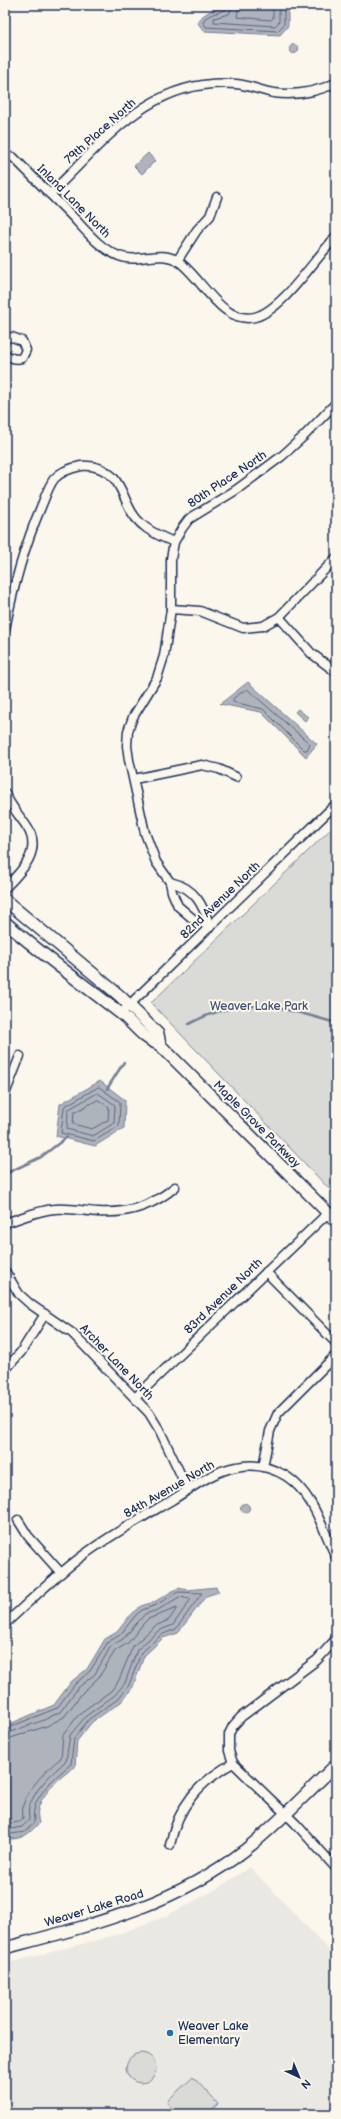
<svg xmlns="http://www.w3.org/2000/svg" width="341" height="2119" font-family="'Balsamiq Sans',sans-serif">
	<rect width="100%" height="100%" fill="#fbf7ec"/>
	<filter id="ink" filterUnits="userSpaceOnUse"><feTurbulence type="fractalNoise" baseFrequency=".025" numOctaves="2"/><feDisplacementMap in="SourceGraphic" scale="8" xChannelSelector="R" yChannelSelector="G"/><feConvolveMatrix kernelMatrix="1 2 1 2 8 2 1 2 1" color-interpolation-filters="sRGB"/></filter>
	<g filter="url(#ink)">
		<polygon fill="#eae8e2" points="250,1867 331,1952 336,1948 336,2114 20,2114 5,2101 5,1964 116,1935 166,1916 215,1890"/>
		<g fill="#dadad7" stroke="#7a849a">
			<polygon points="336,824 336,1196 151,1003"/>
			<circle cx="141" cy="2068" r="15"/>
			<polygon points="193,2077 218,2104 207,2114 177,2114 166,2102"/>
		</g>
		<g fill="#afb3bb" stroke="#747e96">
			<path d="M231,5H288V26L280,35L204,31L197,22C206,10 217,9 231,5Z"/>
			<circle cx="294" cy="49" r="4.5"/>
			<polygon points="148,153 155,161 142,174 134,166"/>
			<polygon points="248,682 317,744 306,757 261,712 220,704"/>
			<polygon points="298,709 308,717 305,721 295,712"/>
			<polygon points="100,1081 125,1100 124,1128 95,1146 56,1136 60,1104"/>
			<circle cx="245" cy="1508" r="4.5"/>
			<path d="M216,1587L219,1592L206,1596L178,1633L163,1638L144,1656L133,1687L121,1702L92,1722L77,1741L75,1767C62,1775 41,1794 38,1810C37,1814 38,1819 39,1823C28,1835 22,1840 5,1839V1726L54,1705L71,1682L87,1669L105,1639L117,1632L132,1613L141,1606L154,1602L178,1588L188,1590Z"/>
		</g>
		<g fill="none" stroke-linecap="round" stroke-linejoin="round">
			<g stroke="#566483" stroke-width="1">
				<polyline points="228,5 225,10 213,14 205,18 203,22 206,27 278,31 284,24 284,5"/>
				<polyline points="233,5 229,14 214,18 214,22 275,26 279,22 279,5"/>
				<polyline points="239,5 237,17 271,20 273,18 273,5"/>
				<polygon points="247,689 310,744 307,750 304,750 263,709 233,702 233,699"/>
				<polygon points="99,1087 120,1102 119,1126 94,1141 61,1133 64,1107"/>
				<polygon points="98,1093 115,1105 114,1123 93,1136 67,1129 68,1110"/>
				<polygon points="98,1100 109,1107 108,1120 92,1129 73,1124 74,1113"/>
				<path d="M5,1729L57,1708L75,1684L90,1671L108,1642L120,1635L135,1616L142,1610L156,1605L178,1592L202,1593L176,1629L161,1635L141,1653L129,1685L118,1699L89,1719L74,1738L71,1764C59,1774 37,1792 34,1810C33,1814 34,1818 34,1822L25,1832L5,1835"/>
				<path d="M5,1734L44,1720L60,1712L78,1688L95,1674L111,1646L123,1639L145,1614L158,1610L179,1597L191,1599L173,1625L158,1631L137,1650L125,1683L115,1695L86,1716L70,1735L66,1761C52,1773 34,1789 29,1808C28,1812 29,1816 29,1820L22,1827L5,1830"/>
				<path d="M5,1740L47,1726L64,1717L83,1692L99,1677L115,1651L128,1643L143,1624L148,1619L177,1608L169,1620L155,1626L133,1646L119,1680L111,1691L80,1713L63,1735L61,1758C46,1770 29,1787 23,1805C22,1810 23,1814 23,1818L19,1822L5,1824"/>
			</g>
			<g stroke="#747e96" stroke-width="2.5">
				<path d="M189,1024C244,994 279,1007 336,1023"/>
				<polyline points="107,1089 124,1062"/>
				<polyline points="5,1174 41,1157 67,1137"/>
			</g>
			<defs>
				<g id="minor">
					<path d="M13,157C32,176 50,194 69,213C84,228 98,248 119,256C138,264 160,249 178,261C202,277 221,325 255,317C283,310 315,258 336,237"/>
					<path d="M50,194C106,140 150,77 236,84C249,85 261,91 274,93C295,96 316,92 336,83"/>
					<polyline points="177,261 197,230 210,216 217,197"/>
					<path d="M5,339L12,337L22,341L26,350L22,358C15,360 11,358 5,354"/>
					<polyline points="171,609 200,611 243,628 263,626 279,617 336,558"/>
					<polyline points="279,617 311,653 336,672"/>
					<path d="M5,630C13,587 24,547 41,507C45,498 48,487 54,479C61,471 71,468 81,466C92,465 103,468 112,476C120,484 123,495 128,505C137,526 154,534 174,542"/>
					<polyline points="134,779 202,765 219,769 236,777"/>
					<path d="M5,793C10,806 20,816 27,827C43,851 21,872 5,888"/>
					<path d="M170,882C195,888 203,904 210,927"/>
					<polyline points="210,927 192,918 178,906 172,892 170,882 156,862 145,833 129,760 127,746 128,731 133,717 157,678 164,656 171,609 171,559 174,542 183,527 189,519 236,490 282,456 304,436 336,403"/>
					<polyline points="120,1014 336,804"/>
					<polyline points="5,1094 20,1056"/>
					<path d="M5,1223C22,1218 38,1210 55,1209C70,1208 84,1211 98,1212C128,1214 153,1206 175,1187"/>
					<polyline points="5,1271 19,1294 30,1304 72,1333 149,1413 160,1431 188,1490"/>
					<polyline points="266,1272 336,1343"/>
					<polyline points="5,1370 21,1352 45,1314"/>
					<polyline points="136,1397 328,1213"/>
					<polyline points="263,1467 270,1431 278,1413 336,1355"/>
					<polyline points="18,1520 28,1536 61,1573"/>
					<path d="M5,1624C31,1600 56,1575 85,1554C112,1534 143,1517 172,1500C192,1488 213,1471 236,1467C254,1463 271,1467 286,1476C313,1493 323,1530 336,1557"/>
					<polyline points="336,1639 317,1660 241,1717 233,1726 229,1734 229,1751 233,1763 295,1823 336,1868"/>
					<path d="M170,1845C178,1806 199,1782 233,1763"/>
				</g>
				<g id="secondary">
					<polyline points="5,900 120,996 158,1034 160,1045"/>
					<path d="M5,922C42,955 82,983 120,1013C134,1024 143,1039 160,1045L336,1221"/>
					<path d="M5,1948C91,1925 173,1906 245,1850C278,1824 306,1793 336,1765"/>
				</g>
			</defs>
			<use href="#minor" stroke="#1b2f5e" stroke-width="11"/>
			<use href="#secondary" stroke="#1b2f5e" stroke-width="14"/>
			<use href="#minor" stroke="#fbf7ec" stroke-width="8"/>
			<use href="#secondary" stroke="#fbf7ec" stroke-width="11"/>
		</g>
	</g>
	<circle fill="#1f6fb2" stroke="#fbf7ec" stroke-width="1.5" cx="170" cy="2033" r="4"/>
	<g text-anchor="middle" stroke-width="4" stroke-linejoin="round" paint-order="stroke">
		<g font-size="12" fill="#1b2f5e" stroke="#fbf7ec">
			<text transform="translate(100 131) rotate(-42)" y="4">79th Place North</text>
			<text transform="translate(74 201) rotate(45)" y="4">Inland Lane North</text>
			<text transform="translate(227 479) rotate(-34)" y="4">80th Place North</text>
			<text transform="translate(220 900) rotate(-44)" y="4">82nd Avenue North</text>
			<text transform="translate(257 1124) rotate(45)" y="4">Maple Grove Parkway</text>
			<text transform="translate(223 1296) rotate(-44)" y="4">83rd Avenue North</text>
			<text transform="translate(117 1362) rotate(46)" y="4">Archer Lane North</text>
			<text transform="translate(169 1489) rotate(-30)" y="4">84th Avenue North</text>
			<text transform="translate(94 1908) rotate(-17)" y="4">Weaver Lake Road</text>
		</g>
		<g font-size="12" fill="#415176" stroke="#fbf7ec">
			<text x="259" y="1010">Weaver Lake Park</text>
		</g>
		<g font-size="12" fill="#1b2f5e" stroke="#fbf7ec" text-anchor="start">
			<text x="178" y="2030">Weaver Lake<tspan x="178" dy="14">Elementary</tspan></text>
		</g>
	</g>
	<rect width="341" height="2119" fill="none" stroke="#fbf7ec" stroke-width="20"/>
	<rect x="10" y="10" width="321" height="2099" fill="none" stroke="#1b2f5e" stroke-width="1.5" filter="url(#ink)"/>
	<g transform="translate(299 2077) rotate(136)" stroke="#fbf7ec" stroke-width="3" paint-order="stroke">
	<path d="M0-3L7 15L0 10L-7 15Z" fill="#1b2f5e"/>
	<text y="-6" font-size="11" font-weight="bold" text-anchor="middle" fill="#1b2f5e">N</text>
	</g>
</svg>
